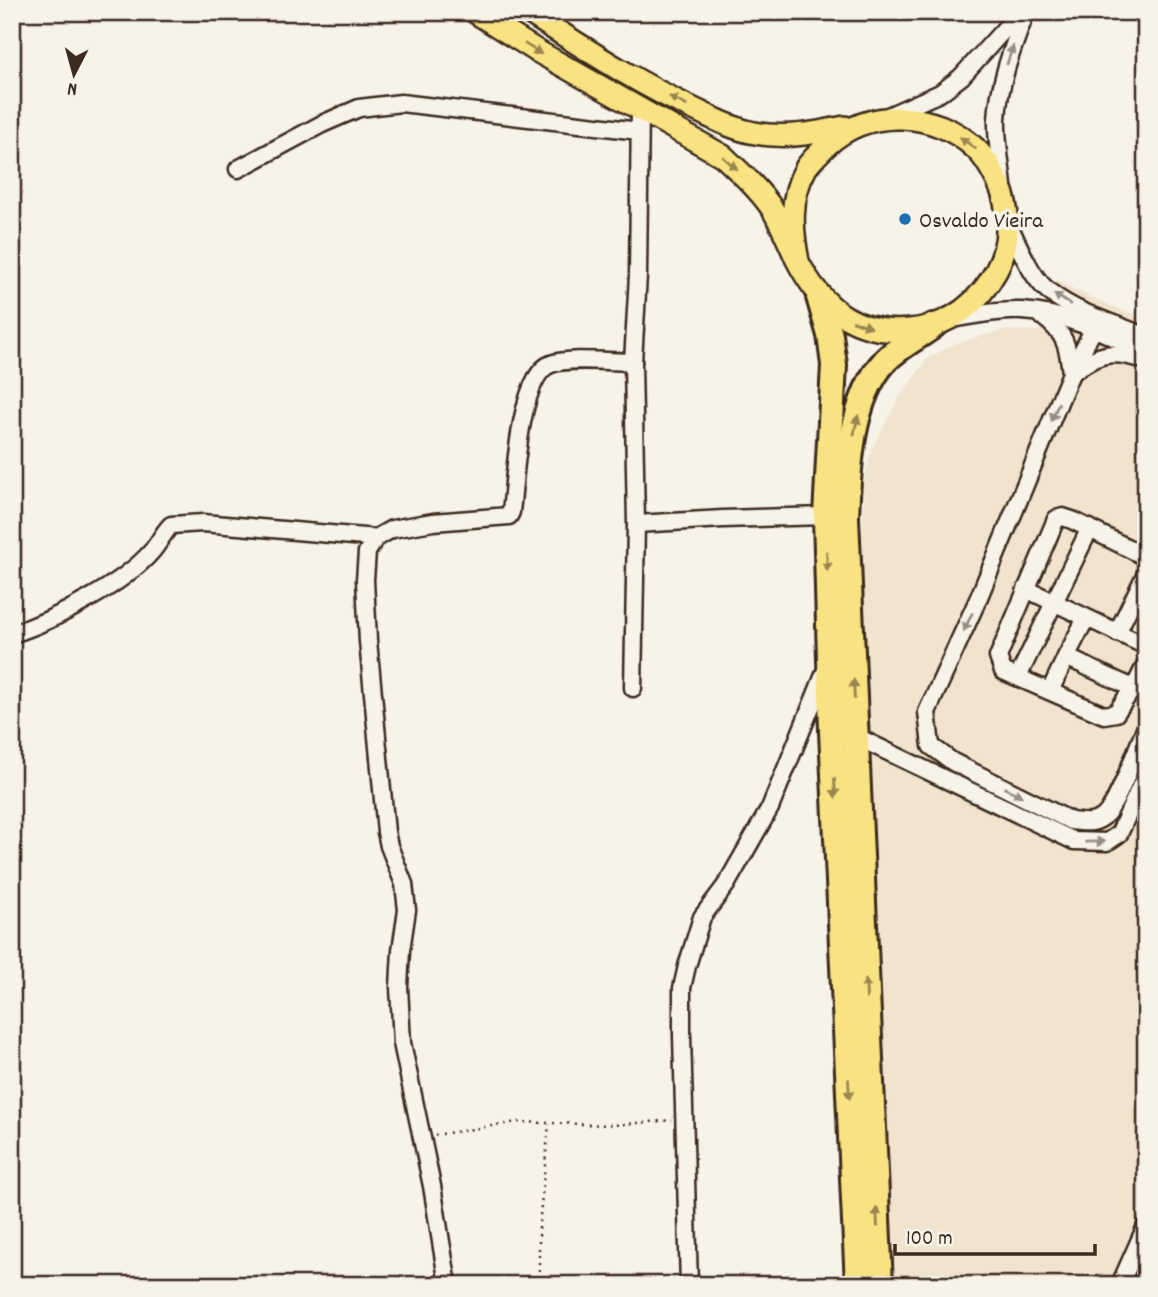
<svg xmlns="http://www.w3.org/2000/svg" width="1158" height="1297" font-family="Dekko,sans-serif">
	<rect width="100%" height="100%" fill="#f7f3e8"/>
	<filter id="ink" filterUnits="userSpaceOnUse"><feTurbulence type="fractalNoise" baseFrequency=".0143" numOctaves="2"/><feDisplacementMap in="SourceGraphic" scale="14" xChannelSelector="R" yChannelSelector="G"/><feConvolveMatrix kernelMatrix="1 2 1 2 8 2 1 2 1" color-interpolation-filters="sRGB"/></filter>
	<g filter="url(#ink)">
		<polygon fill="#f1e4cf" points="1057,279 1075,290 1146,320 1146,1285 894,1285 860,606 864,482 872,448 899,398 927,359 953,344 984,335 1005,330 1038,331"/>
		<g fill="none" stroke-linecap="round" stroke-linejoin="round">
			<defs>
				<g id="minor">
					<polyline points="890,115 940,93 961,77 1020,12"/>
					<polyline points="238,169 322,124 359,108 401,103 639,131"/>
					<path d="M1003,186C1001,164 996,141 997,119C999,82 1013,47 1026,12"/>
					<path d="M1008,224C1018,243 1028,270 1043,286C1069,312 1113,322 1146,337"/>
					<path d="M1042,316C1065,333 1068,345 1071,373C1098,354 1110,349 1143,360"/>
					<path d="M952,319C975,315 998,310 1022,311C1065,313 1108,334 1146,352"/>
					<path d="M1094,328L1071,373L979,597L927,712L931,746L953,762L1071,821C1082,822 1093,825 1103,817C1118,805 1137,747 1146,727"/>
					<polyline points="636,524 723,519 826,516"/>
					<polyline points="1146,557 1072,520 1063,517 1056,519 998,657 1003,671 1104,715 1116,713 1137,682 1146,687"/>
					<polyline points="1026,589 1146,646"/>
					<polyline points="1117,633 1146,573"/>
					<path d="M12,634C53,621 124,584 152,551C159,543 163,533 171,525L203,523L376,538"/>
					<polyline points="1066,657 1086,618"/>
					<polyline points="1018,677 1090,528"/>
					<polyline points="1137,682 1146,664"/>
					<polyline points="633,688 636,524 633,362 638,275 640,108"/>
					<polyline points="1050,691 1066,657 1133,688"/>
					<polyline points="855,736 1074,841 1107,842 1119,834 1146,774"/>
					<path d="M448,1285L432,1186L402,1043L399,987L401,950L407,910L404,884L389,846L386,832L368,641L365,580L367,552L376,538L392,529L433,522L509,516L511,512C515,481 519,375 551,364C569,357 612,362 633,362"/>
					<polyline points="689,1285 682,1036 682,988 687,966 702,917 726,885 770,808 826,670"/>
					<polyline points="1133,1285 1122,1280 1146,1226"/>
				</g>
				<g id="major">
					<path d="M475,12L537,51L723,156C741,173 760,190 773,210C782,225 789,242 796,258C822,310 859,338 918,329C953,323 979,302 996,271C1010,245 1011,211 999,184C992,171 987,159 976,149C935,110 869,107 827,145C820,152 811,160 806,168C789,197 792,231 798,261"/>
					<path d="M528,12C584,48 640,85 700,112C717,120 736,130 755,133C786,139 815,133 845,127"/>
				</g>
				<g id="highway">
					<polyline points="819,297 830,335 834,365 826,516 832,732 858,1285"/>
					<path d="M880,1285L846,517C848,469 851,398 885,361C897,348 918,337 933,326"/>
				</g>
			</defs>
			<use href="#minor" stroke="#3b2a1e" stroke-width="21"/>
			<use href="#major" stroke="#3b2a1e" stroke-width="26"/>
			<use href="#highway" stroke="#3b2a1e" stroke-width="30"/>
			<g stroke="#3b2a1e" stroke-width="2.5" stroke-dasharray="2 5" stroke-linecap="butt">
				<polyline points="435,1135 517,1122 614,1125 672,1120"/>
				<polyline points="539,1285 539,1226 549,1124"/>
			</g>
			<use href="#minor" stroke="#f7f3e8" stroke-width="16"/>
			<use href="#major" stroke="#f8e281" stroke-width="21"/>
			<use href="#highway" stroke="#f8e281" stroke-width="24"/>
		</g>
		<defs><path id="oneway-solid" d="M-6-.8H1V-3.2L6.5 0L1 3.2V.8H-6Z" transform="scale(1.75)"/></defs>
		<g fill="#9a8650">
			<use href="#oneway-solid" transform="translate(533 49) rotate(32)"/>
			<use href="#oneway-solid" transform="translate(678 101) rotate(-152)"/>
			<use href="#oneway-solid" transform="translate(968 143) rotate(-143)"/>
			<use href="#oneway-solid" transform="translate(730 163) rotate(42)"/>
			<use href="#oneway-solid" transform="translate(862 324) rotate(19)"/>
			<use href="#oneway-solid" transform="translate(856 425) rotate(-78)"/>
			<use href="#oneway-solid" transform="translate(827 561) rotate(88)"/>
			<use href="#oneway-solid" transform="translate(854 689) rotate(-92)"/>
			<use href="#oneway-solid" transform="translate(835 788) rotate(87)"/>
			<use href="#oneway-solid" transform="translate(866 989) rotate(-93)"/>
			<use href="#oneway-solid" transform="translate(849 1089) rotate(87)"/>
			<use href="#oneway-solid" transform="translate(877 1217) rotate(-93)"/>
		</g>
		<g fill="#998e83">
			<use href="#oneway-solid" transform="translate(1010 55) rotate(-72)"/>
			<use href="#oneway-solid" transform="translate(1062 299) rotate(-147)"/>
			<use href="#oneway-solid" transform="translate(1055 412) rotate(112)"/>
			<use href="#oneway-solid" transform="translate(968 622) rotate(115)"/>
			<use href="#oneway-solid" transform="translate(1013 792) rotate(26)"/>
			<use href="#oneway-solid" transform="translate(1095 842) rotate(-1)"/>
		</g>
	</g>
	<circle fill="#1f6fb2" stroke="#f7f3e8" stroke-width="2.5" cx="905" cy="219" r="7"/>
	<g text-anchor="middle" stroke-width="7" stroke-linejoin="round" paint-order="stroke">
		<g font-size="23" fill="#3b2a1e" stroke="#f7f3e8" text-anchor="start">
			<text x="919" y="227">Osvaldo Vieira</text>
		</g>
	</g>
	<rect width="1158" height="1297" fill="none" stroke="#f7f3e8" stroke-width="42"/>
	<rect x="21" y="21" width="1116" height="1255" fill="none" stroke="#3b2a1e" stroke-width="2.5" filter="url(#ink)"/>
	<g transform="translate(74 74) rotate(186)" stroke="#f7f3e8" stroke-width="5" paint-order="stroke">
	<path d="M0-5L12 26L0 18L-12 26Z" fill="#3b2a1e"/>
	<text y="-10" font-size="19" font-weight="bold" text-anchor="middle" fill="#3b2a1e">N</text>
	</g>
	<path d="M895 1244v10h200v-10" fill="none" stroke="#3b2a1e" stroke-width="3.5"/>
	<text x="906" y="1244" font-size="21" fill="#3b2a1e" stroke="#f7f3e8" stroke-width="5" paint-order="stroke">100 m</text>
</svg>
